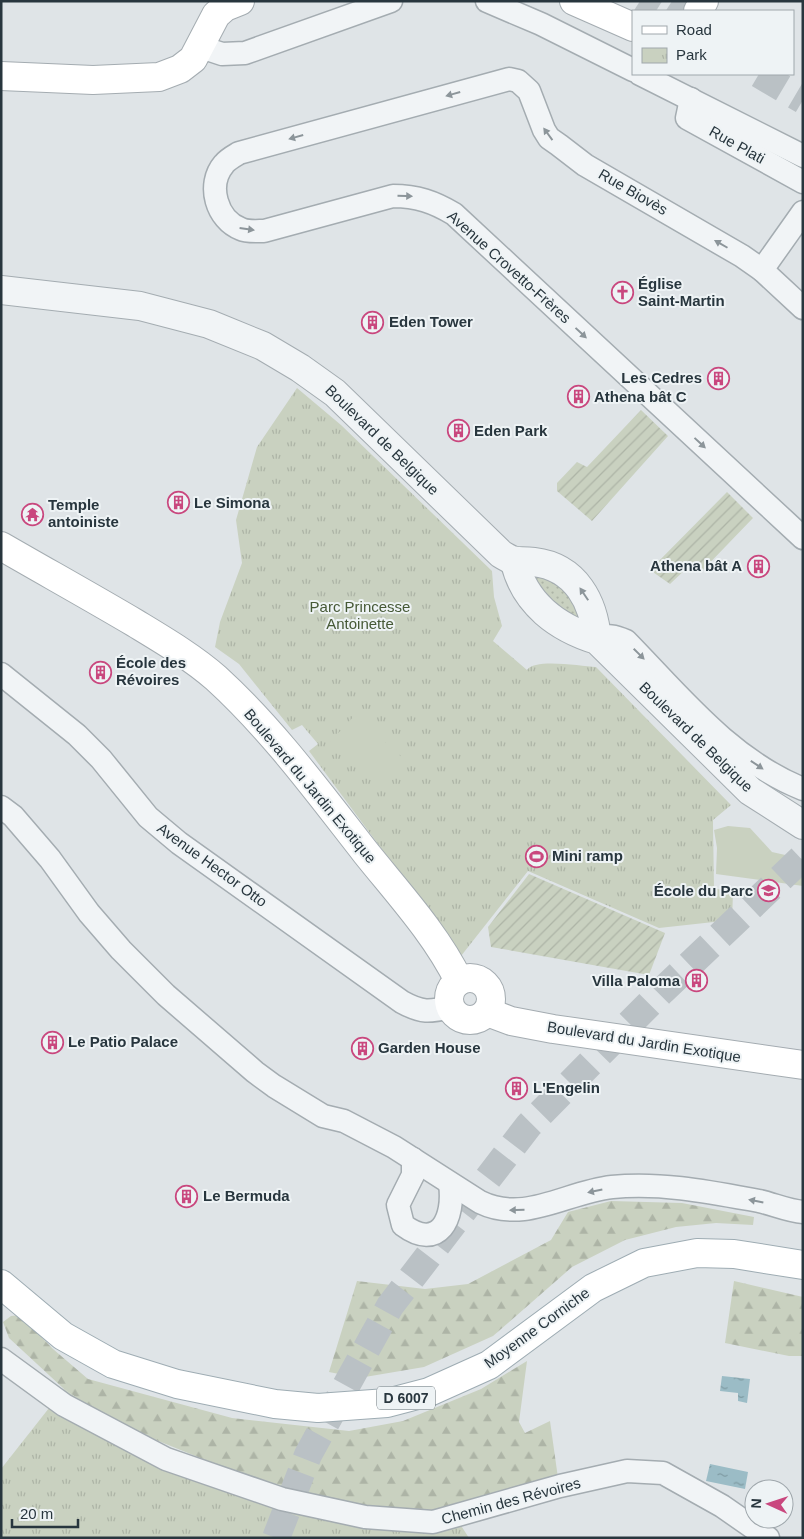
<svg xmlns="http://www.w3.org/2000/svg" width="804" height="1539" font-family="Helvetica,sans-serif">
	<defs>
		<pattern id="grass-dots" width="8" height="8" patternUnits="userSpaceOnUse" patternTransform="scale(1.25)"><rect width="8" height="8" fill="#c9d1c0"/><path d="M2 2h.1M6 6h.1" fill="none" stroke="#adb4a6" stroke-width="1.8" stroke-linecap="round"/></pattern>
		<pattern id="forest-firs" width="22" height="20" patternUnits="userSpaceOnUse" patternTransform="scale(1.25)"><rect width="22" height="20" fill="#c9d1c0"/><path d="M5 1l3.5 6h-7zM16 11l3.5 6h-7z" fill="#adb4a6"/></pattern>
		<pattern id="park-tufts" width="24" height="20" patternUnits="userSpaceOnUse" patternTransform="scale(1.25)"><rect width="24" height="20" fill="#c9d1c0"/><path d="M3 7l-1-3M5 7V3M7 7l1-3M15 17l-1-3M17 17v-4M19 17l1-3" fill="none" stroke="#adb4a6"/></pattern>
		<pattern id="garden-furrows" width="10" height="10" patternUnits="userSpaceOnUse" patternTransform="scale(1.25)"><rect width="10" height="10" fill="#c9d1c0"/><path d="M-1 1l2-2M0 10L10 0M9 11l2-2" fill="none" stroke="#adb4a6"/></pattern>
		<pattern id="water-ripples" width="26" height="14" patternUnits="userSpaceOnUse" patternTransform="scale(1.25)"><rect width="26" height="14" fill="#9bbcc6"/><path d="M2 4q2-2 4 0t4 0M15 11q2-2 4 0t4 0" fill="none" stroke="#7e9aa2"/></pattern>
	</defs>
	<rect width="100%" height="100%" fill="#dfe4e7"/>
	<polygon fill="url(#grass-dots)" points="537,574 565,588 587,620 558,615 534,577"/>
	<g fill="url(#forest-firs)">
		<polygon points="611,1201 682,1203 754,1217 753,1225 716,1223 676,1227 625,1240 572,1267 493,1336 424,1367 359,1378 329,1372 357,1281 425,1289 468,1284 551,1240 568,1212"/>
		<polygon points="734,1281 803,1297 803,1356 789,1356 725,1343"/>
		<polygon points="20,1315 53,1349 88,1379 232,1418 349,1431 403,1421 481,1389 527,1361 519,1422 525,1433 550,1421 558,1478 451,1510 371,1510 319,1497 225,1468 114,1423 64,1389 9,1338 3,1322 11,1316"/>
	</g>
	<g fill="url(#park-tufts)">
		<path d="M297,388L341,425L492,571L494,597L502,626L493,641L527,670C534,658 581,666 596,667L731,805L713,820V825L714,888L733,893L732,920L659,928L528,871L461,956L309,751L318,744L302,725L292,730L239,664L215,647L220,622L242,563L236,520L257,447Z"/>
		<polygon points="64,1389 114,1423 161,1444 225,1468 319,1497 371,1510 451,1510 469,1538 1,1538 1,1469"/>
	</g>
	<g fill="url(#garden-furrows)">
		<polygon points="641,410 668,436 592,521 557,491 557,483 577,462 587,467"/>
		<polygon points="727,492 753,518 700,573 689,566 670,584 650,570"/>
		<polygon points="529,874 665,933 649,975 491,947 488,927"/>
	</g>
	<g fill="#c9d1c0">
		<polygon points="355,715 406,761 381,788 330,742"/>
		<polygon points="728,826 750,828 772,852 803,859 803,886 716,874 717,848 714,830"/>
	</g>
	<g fill="url(#water-ripples)">
		<polygon points="722,1376 750,1379 747,1403 738,1401 738,1393 720,1391"/>
		<polygon points="710,1464 748,1472 745,1489 706,1481"/>
	</g>
	<g fill="none" stroke-linecap="round" stroke-linejoin="round">
		<g stroke="#bac1c5" stroke-width="28" stroke-dasharray="28 14" stroke-linecap="butt">
			<polyline points="640,1 656,11"/>
			<polyline points="672,1 688,11"/>
			<polyline points="759,74 803,100"/>
			<polyline points="276,1538 308,1455 390,1306 529,1125 662,991 803,857"/>
		</g>
		<defs>
			<g id="minor">
				<polyline points="487,1 541,24 633,70"/>
				<polyline points="201,47 222,54 245,53 391,1"/>
				<polyline points="640,74 803,156"/>
				<polyline points="691,99 687,118 803,182"/>
				<polyline points="762,270 803,212"/>
				<path d="M803,308L762,270L742,256L585,165L559,145L549,138L544,130L529,91L518,81L509,79L239,153C234,156 228,159 224,164C206,185 217,220 241,229C247,232 257,231 264,231L393,196C417,196 434,202 454,214L803,538"/>
				<path d="M597,640C608,634 615,636 626,641C679,695 730,760 803,789"/>
				<path d="M1,674L77,735L101,759L148,817L179,843L402,1002C422,1013 429,1012 451,1007"/>
				<path d="M1,807L13,816L50,859L89,913L121,950L166,995L255,1072L274,1086L323,1116L344,1121L394,1147L480,1202C525,1224 566,1192 612,1187C661,1182 710,1192 759,1201C773,1204 788,1211 803,1212"/>
				<path d="M413,1159V1175L398,1205L403,1225C439,1252 455,1218 450,1184"/>
				<polyline points="1,1359 64,1405 166,1459 282,1499 365,1517 433,1522 560,1486 627,1471 663,1473 722,1506 768,1538"/>
			</g>
			<g id="tertiary">
				<path d="M1,290L140,306L209,324L263,346L300,368L335,393L501,554C517,564 516,560 534,562C576,567 594,602 597,640"/>
				<path d="M515,563C525,604 558,628 597,640L750,791L803,825"/>
			</g>
			<g id="secondary">
				<polyline points="574,1 633,27"/>
				<polyline points="698,11 704,1"/>
				<polyline points="1,76 93,80 159,77 180,69 193,59 216,15 225,7 240,1"/>
				<path d="M1,546C46,572 91,597 135,623C163,640 192,657 216,678C273,730 319,793 366,853C398,893 436,934 459,981"/>
				<circle cx="470" cy="999" r="21"/>
				<polyline points="487,1012 511,1021 553,1029 803,1065"/>
			</g>
			<polyline id="primary" points="1,1284 63,1336 113,1364 177,1384 275,1404 318,1408 387,1403 429,1392 489,1365 593,1288 644,1263 697,1253 734,1254 803,1265"/>
		</defs>
		<use href="#minor" stroke="#a4acb1" stroke-width="25"/>
		<use href="#tertiary" stroke="#a4acb1" stroke-width="30"/>
		<use href="#secondary" stroke="#a4acb1" stroke-width="30"/>
		<use href="#primary" stroke="#9eacb3" stroke-width="30"/>
		<use href="#minor" stroke="#f1f4f6" stroke-width="22"/>
		<use href="#tertiary" stroke="#f1f4f6" stroke-width="28"/>
		<use href="#secondary" stroke="#fff" stroke-width="28"/>
		<use href="#primary" stroke="#fff" stroke-width="28"/>
	</g>
	<defs><path id="oneway-solid" d="M-6-.8H1V-3.2L6.5 0L1 3.2V.8H-6Z" transform="scale(1.25)"/></defs>
	<g fill="#8c959a">
		<use href="#oneway-solid" transform="translate(453 94) rotate(164)"/>
		<use href="#oneway-solid" transform="translate(548 134) rotate(-126)"/>
		<use href="#oneway-solid" transform="translate(296 137) rotate(164)"/>
		<use href="#oneway-solid" transform="translate(405 196) rotate(1)"/>
		<use href="#oneway-solid" transform="translate(247 229) rotate(8)"/>
		<use href="#oneway-solid" transform="translate(721 244) rotate(-150)"/>
		<use href="#oneway-solid" transform="translate(581 333) rotate(43)"/>
		<use href="#oneway-solid" transform="translate(700 443) rotate(43)"/>
		<use href="#oneway-solid" transform="translate(584 594) rotate(-124)"/>
		<use href="#oneway-solid" transform="translate(639 654) rotate(45)"/>
		<use href="#oneway-solid" transform="translate(757 765) rotate(34)"/>
		<use href="#oneway-solid" transform="translate(595 1191) rotate(168)"/>
		<use href="#oneway-solid" transform="translate(756 1201) rotate(-169)"/>
		<use href="#oneway-solid" transform="translate(517 1210) rotate(179)"/>
	</g>
	<defs>
		<symbol id="church-ring" viewBox="-11 -11 22 22"><circle r="9.5" fill="#eef3f5" stroke="#c9477e" stroke-width="1.5"/><path d="M-1.2-6h2.4v3.5h3.3v2.4h-3.3V6h-2.4V-.1h-3.3v-2.4h3.3Z" fill="#c9477e"/></symbol>
		<symbol id="building-ring" viewBox="-11 -11 22 22"><circle r="9.5" fill="#eef3f5" stroke="#c9477e" stroke-width="1.5"/><path d="M-4-6H4V6H1V3H-1V6H-4ZM-2.5-4.3h1.7v1.8h-1.7ZM.8-4.3h1.7v1.8H.8ZM-2.5-1h1.7V.8h-1.7ZM.8-1h1.7V.8H.8Z" fill="#c9477e"/></symbol>
		<symbol id="temple-ring" viewBox="-11 -11 22 22"><circle r="9.5" fill="#eef3f5" stroke="#c9477e" stroke-width="1.5"/><path d="M0-6L5-2H3V0L6.5 2.5H4V6H1.5V3h-3V6H-4V2.5H-6.5L-3 0V-2H-5Z" fill="#c9477e"/></symbol>
		<symbol id="stadium-ring" viewBox="-11 -11 22 22"><circle r="9.5" fill="#eef3f5" stroke="#c9477e" stroke-width="1.5"/><path d="M0-5a6.5 5 0 1 0 0 10a6.5 5 0 1 0 0-10ZM-3.5-1.8h7v3.6h-7Z" fill="#c9477e"/></symbol>
		<symbol id="school-ring" viewBox="-11 -11 22 22"><circle r="9.5" fill="#eef3f5" stroke="#c9477e" stroke-width="1.5"/><path d="M0-5L7-2L0 1L-7-2ZM-4 1L0 2.5L4 1V4Q0 6-4 4Z" fill="#c9477e"/></symbol>
	</defs>
	<g fill-rule="evenodd">
		<use href="#church-ring" x="610" y="280" width="25" height="25"/>
		<use href="#building-ring" x="360" y="310" width="25" height="25"/>
		<use href="#building-ring" x="706" y="366" width="25" height="25"/>
		<use href="#building-ring" x="566" y="384" width="25" height="25"/>
		<use href="#building-ring" x="446" y="418" width="25" height="25"/>
		<use href="#building-ring" x="166" y="490" width="25" height="25"/>
		<use href="#temple-ring" x="20" y="502" width="25" height="25"/>
		<use href="#building-ring" x="746" y="554" width="25" height="25"/>
		<use href="#building-ring" x="88" y="660" width="25" height="25"/>
		<use href="#stadium-ring" x="524" y="844" width="25" height="25"/>
		<use href="#school-ring" x="756" y="878" width="25" height="25"/>
		<use href="#building-ring" x="684" y="968" width="25" height="25"/>
		<use href="#building-ring" x="40" y="1030" width="25" height="25"/>
		<use href="#building-ring" x="350" y="1036" width="25" height="25"/>
		<use href="#building-ring" x="504" y="1076" width="25" height="25"/>
		<use href="#building-ring" x="174" y="1184" width="25" height="25"/>
	</g>
	<g text-anchor="middle" stroke-width="4" stroke-linejoin="round" paint-order="stroke">
		<rect fill="#eef3f5" stroke="#636f75" stroke-width="1" x="377" y="1386.5" width="58" height="23" rx="4"/>
		<g font-size="14" font-weight="bold" fill="#28363e">
			<text x="406" y="1403">D 6007</text>
		</g>
		<g font-size="15" fill="#28363e" stroke="#eef3f5">
			<text transform="translate(737 145) rotate(29)" y="5">Rue Plati</text>
			<text transform="translate(633 192) rotate(30)" y="5">Rue Biovès</text>
			<text transform="translate(509 267) rotate(42)" y="5">Avenue Crovetto-Frères</text>
			<text transform="translate(382 440) rotate(44)" y="5">Boulevard de Belgique</text>
			<text transform="translate(696 737) rotate(44)" y="5">Boulevard de Belgique</text>
			<text transform="translate(310 786) rotate(50)" y="5">Boulevard du Jardin Exotique</text>
			<text transform="translate(212 865) rotate(36)" y="5">Avenue Hector Otto</text>
			<text transform="translate(644 1042) rotate(9)" y="5">Boulevard du Jardin Exotique</text>
			<text transform="translate(537 1328) rotate(-36)" y="5">Moyenne Corniche</text>
			<text transform="translate(511 1501) rotate(-15)" y="5">Chemin des Révoires</text>
		</g>
		<g font-size="15" font-weight="bold" fill="#28363e" stroke="#eef3f5" text-anchor="start">
			<text x="638" y="289">Église<tspan x="638" dy="17">Saint-Martin</tspan></text>
			<text x="389" y="327">Eden Tower</text>
			<text x="702" y="383" text-anchor="end">Les Cedres</text>
			<text x="594" y="402">Athena bât C</text>
			<text x="474" y="436">Eden Park</text>
			<text x="194" y="508">Le Simona</text>
			<text x="48" y="510">Temple<tspan x="48" dy="17">antoiniste</tspan></text>
			<text x="742" y="571" text-anchor="end">Athena bât A</text>
			<text x="116" y="668">École des<tspan x="116" dy="17">Révoires</tspan></text>
			<text x="552" y="861">Mini ramp</text>
			<text x="753" y="896" text-anchor="end">École du Parc</text>
			<text x="680" y="986" text-anchor="end">Villa Paloma</text>
			<text x="68" y="1047">Le Patio Palace</text>
			<text x="378" y="1053">Garden House</text>
			<text x="533" y="1093">L'Engelin</text>
			<text x="203" y="1201">Le Bermuda</text>
		</g>
		<g font-size="15" fill="#465936" stroke="#eef3f5">
			<text x="360" y="612">Parc Princesse<tspan x="360" dy="17">Antoinette</tspan></text>
		</g>
	</g>
	<rect width="804" height="1539" fill="none" stroke="#28363e" stroke-width="5"/>
	<rect x="632" y="10" width="162" height="65" fill="#eef3f5" stroke="#9fa7ac"/>
	<rect x="642" y="26" width="25" height="8" fill="#ffffff" stroke="#9fa7ac"/>
	<text x="676" y="35" font-size="15" fill="#28363e">Road</text>
	<rect x="642" y="48" width="25" height="15" fill="url(#park-tufts)" stroke="#9fa7ac"/>
	<text x="676" y="60" font-size="15" fill="#28363e">Park</text>
	<g transform="translate(769 1504) rotate(273)"><circle r="24" fill="#eef3f5" stroke="#9fa7ac"/>
	<path d="M0-4L9 19L0 12L-9 19Z" fill="#c9477e"/>
	<text y="-8" font-size="14" font-weight="bold" text-anchor="middle" fill="#28363e">N</text>
	</g>
	<path d="M12 1519v8h66v-8" fill="none" stroke="#28363e" stroke-width="2.5"/>
	<text x="20" y="1519" font-size="15" fill="#28363e" stroke="#eef3f5" stroke-width="4" paint-order="stroke">20 m</text>
</svg>
